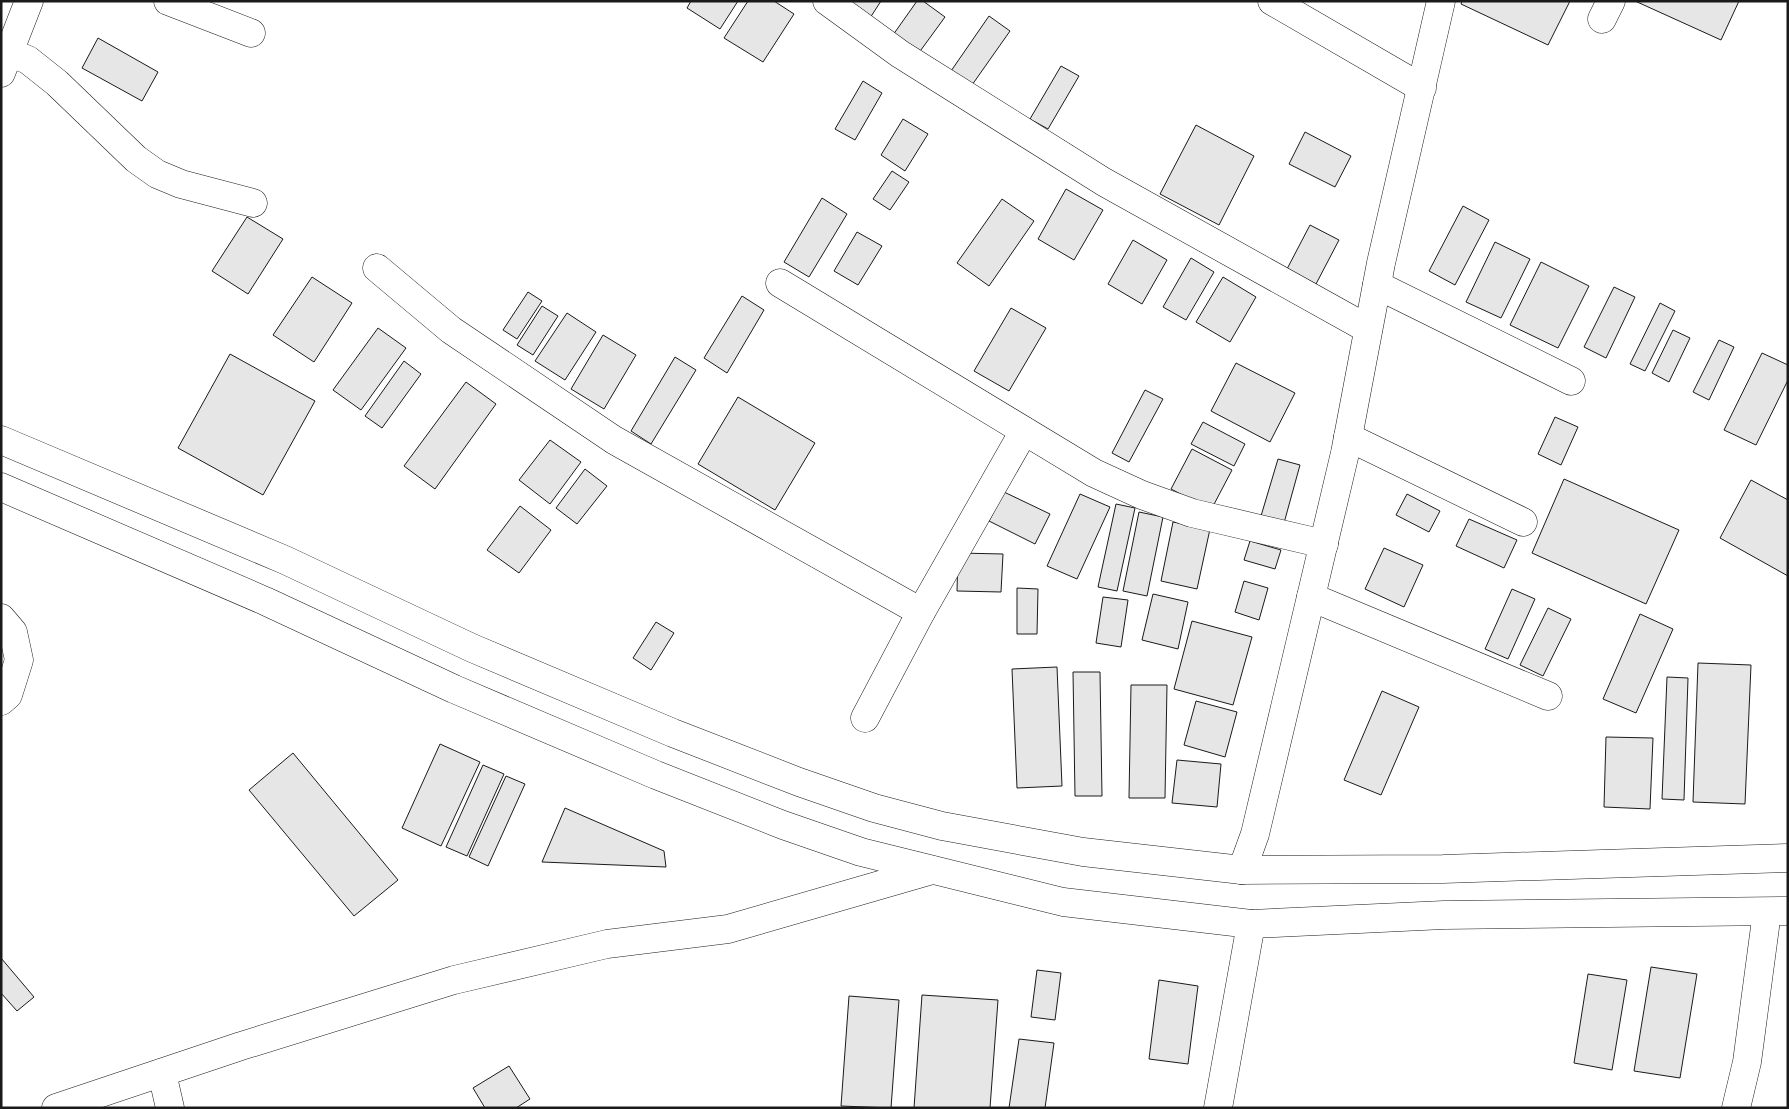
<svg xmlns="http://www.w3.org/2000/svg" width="1789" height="1109" font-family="'Nunito Sans',sans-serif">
	<rect width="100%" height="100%" fill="#fff"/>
	<g fill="#e6e6e6" stroke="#1a1a1a">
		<polygon points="691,1 738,1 720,29 687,8"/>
		<polygon points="748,1 774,1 794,14 763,62 724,38"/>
		<polygon points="844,1 881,1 870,18"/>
		<polygon points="917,1 923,1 945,17 918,54 893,35"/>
		<polygon points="1462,1 1570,1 1548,45 1461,4"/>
		<polygon points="1635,1 1739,1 1721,40"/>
		<polygon points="989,16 1010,31 972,85 951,71"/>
		<polygon points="98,38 158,72 142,101 82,68"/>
		<polygon points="1061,66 1079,76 1048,129 1030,119"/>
		<polygon points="863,81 882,93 855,140 835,129"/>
		<polygon points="903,119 928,134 905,171 881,155"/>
		<polygon points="1196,125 1254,156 1219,225 1160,194"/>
		<polygon points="1305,132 1351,156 1335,187 1289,164"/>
		<polygon points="892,171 909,182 890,210 873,199"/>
		<polygon points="1066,189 1103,210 1074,260 1038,239"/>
		<polygon points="822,198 847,214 809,277 784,262"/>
		<polygon points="1002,199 1034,221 989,286 957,263"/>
		<polygon points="1463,206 1489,220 1455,285 1429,271"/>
		<polygon points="247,217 283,239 248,294 212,271"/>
		<polygon points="1310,225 1339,240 1316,284 1287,269"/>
		<polygon points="857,232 882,246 858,285 834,271"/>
		<polygon points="1133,240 1167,260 1142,304 1108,284"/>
		<polygon points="1495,242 1530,259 1501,318 1466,302"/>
		<polygon points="1191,258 1214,272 1186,320 1163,307"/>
		<polygon points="1541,262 1589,286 1558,348 1510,325"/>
		<polygon points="312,277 352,303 314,362 273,335"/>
		<polygon points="1223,277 1256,297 1230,342 1196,322"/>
		<polygon points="1614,287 1635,297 1606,358 1584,347"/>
		<polygon points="528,292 542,301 517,339 503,330"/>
		<polygon points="742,296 764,310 727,373 704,358"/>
		<polygon points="1660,303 1675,311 1645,371 1630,364"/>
		<polygon points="542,306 558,316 533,355 517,345"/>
		<polygon points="1011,308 1046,328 1009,391 974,371"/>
		<polygon points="567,313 596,332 565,380 535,361"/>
		<polygon points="378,328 406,348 361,410 333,390"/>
		<polygon points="1673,330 1690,338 1669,382 1652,373"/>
		<polygon points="603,335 636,355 604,409 571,389"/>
		<polygon points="1719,340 1734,347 1709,400 1693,392"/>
		<polygon points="1762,353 1788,365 1788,380 1756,445 1724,430"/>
		<polygon points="230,354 315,401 263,495 178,448"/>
		<polygon points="675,357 696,370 651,444 631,431"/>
		<polygon points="404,361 421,374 382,428 365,416"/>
		<polygon points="1236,363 1295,393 1270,442 1211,411"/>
		<polygon points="466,382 496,404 435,489 404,466"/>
		<polygon points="1145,390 1163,399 1129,462 1112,453"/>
		<polygon points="738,397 815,443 775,510 698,464"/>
		<polygon points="1555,417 1578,427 1561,465 1538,454"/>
		<polygon points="1203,422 1245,444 1234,466 1191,444"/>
		<polygon points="550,440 581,462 550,504 519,480"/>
		<polygon points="1192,449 1232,470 1211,510 1171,489"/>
		<polygon points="1278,459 1300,465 1284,523 1261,516"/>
		<polygon points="585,469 607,486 577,524 556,508"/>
		<polygon points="1564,479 1679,530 1646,604 1532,553"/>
		<polygon points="1751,480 1788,500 1788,576 1720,538"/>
		<polygon points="1004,492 1050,514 1035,544 989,521"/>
		<polygon points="1080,494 1110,507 1077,579 1047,566"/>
		<polygon points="1407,494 1440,511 1429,532 1396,515"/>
		<polygon points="1116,504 1135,508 1117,591 1098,587"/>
		<polygon points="520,506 551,530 519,573 487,550"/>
		<polygon points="1139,512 1163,517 1147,596 1123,591"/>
		<polygon points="1469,519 1517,540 1504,568 1456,546"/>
		<polygon points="1173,522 1210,529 1197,589 1161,581"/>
		<polygon points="1250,541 1281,550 1275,569 1244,560"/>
		<polygon points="1384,548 1423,565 1404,607 1365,589"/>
		<polygon points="958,553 1003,554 1001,592 957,591"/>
		<polygon points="1244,581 1268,588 1259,620 1235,612"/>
		<polygon points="1017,588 1038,589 1037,634 1017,634"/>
		<polygon points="1512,589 1535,599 1508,659 1485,649"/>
		<polygon points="1153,594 1188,602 1178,649 1142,640"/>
		<polygon points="1103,597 1128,600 1121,647 1096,643"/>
		<polygon points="1548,608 1571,619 1543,676 1520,665"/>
		<polygon points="1640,614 1673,629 1636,713 1603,699"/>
		<polygon points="1192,621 1252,637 1233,705 1174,689"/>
		<polygon points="656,622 674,633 651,670 633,658"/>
		<polygon points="1698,663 1751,665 1745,804 1693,802"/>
		<polygon points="1057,667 1062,786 1017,788 1012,669"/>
		<polygon points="1073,672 1100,672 1102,796 1075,796"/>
		<polygon points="1667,677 1688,678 1684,800 1662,799"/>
		<polygon points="1131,685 1167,685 1165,798 1129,798"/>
		<polygon points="1382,691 1419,707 1381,795 1344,780"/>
		<polygon points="1196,701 1237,712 1225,757 1184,745"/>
		<polygon points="1606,737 1653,738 1650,809 1604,807"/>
		<polygon points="440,744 480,762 441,846 402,828"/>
		<polygon points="293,753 398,880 354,916 249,790"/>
		<polygon points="1177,760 1221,764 1217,807 1172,803"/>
		<polygon points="483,765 504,774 467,856 446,847"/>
		<polygon points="506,776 525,784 488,866 469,857"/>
		<polygon points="565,808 664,851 666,867 542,862"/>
		<polygon points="1,958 34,997 17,1011 1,993"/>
		<polygon points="1651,967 1697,974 1680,1078 1634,1071"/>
		<polygon points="1037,970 1061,973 1055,1020 1031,1017"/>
		<polygon points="1588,974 1627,980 1612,1070 1574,1063"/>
		<polygon points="1159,980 1198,986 1188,1064 1149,1059"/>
		<polygon points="922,995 998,1000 990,1108 914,1108"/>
		<polygon points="849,996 899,1000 891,1108 841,1106"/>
		<polygon points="1019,1039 1054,1043 1045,1108 1009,1108"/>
		<polygon points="509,1066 530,1099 516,1108 485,1108 473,1088"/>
	</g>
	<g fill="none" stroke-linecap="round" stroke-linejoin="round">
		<defs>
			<g id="minor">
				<polyline points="168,1 251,33"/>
				<polyline points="827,1 900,54 1104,182 1368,329"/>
				<polyline points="1272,1 1422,88"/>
				<polyline points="1602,19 1611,1"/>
				<polyline points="9,52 28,60 57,83 136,159 157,174 181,184 253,203"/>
				<polyline points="377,268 451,330 614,440 921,612"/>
				<polyline points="780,283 1094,473 1142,495 1192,513 1324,544"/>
				<polyline points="1377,285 1571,381"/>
				<polyline points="1348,437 1523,522"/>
				<polyline points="1311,597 1548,696"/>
				<polyline points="1,618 13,632 19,660 8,695 1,701"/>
				<polyline points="865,718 921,612 1024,431"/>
				<polyline points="1242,870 1255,834 1345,453 1381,263 1441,1"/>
				<polyline points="162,1073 170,1108"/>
				<polyline points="56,1108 241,1046 454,980 607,944 728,929 932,870"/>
				<polyline points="1218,1108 1251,924"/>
				<polyline points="1736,1108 1747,1062 1767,912"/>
			</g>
			<g id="highway">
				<polyline points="1,73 29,1"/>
				<polyline points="1,440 285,560 472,648 673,733 799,782 874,808 942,826 1083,852 1242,870 1443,869 1788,858"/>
				<polyline points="1,487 265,601 454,689 656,775 783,825 861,852 1063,902 1251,924 1444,915 1788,911"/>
			</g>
		</defs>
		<use href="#minor" stroke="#1a1a1a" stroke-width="29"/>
		<use href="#highway" stroke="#1a1a1a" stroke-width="29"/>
		<use href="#minor" stroke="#fff" stroke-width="28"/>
		<use href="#highway" stroke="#fff" stroke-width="28"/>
	</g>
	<rect width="1789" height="1109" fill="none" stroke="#1a1a1a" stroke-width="5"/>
</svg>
